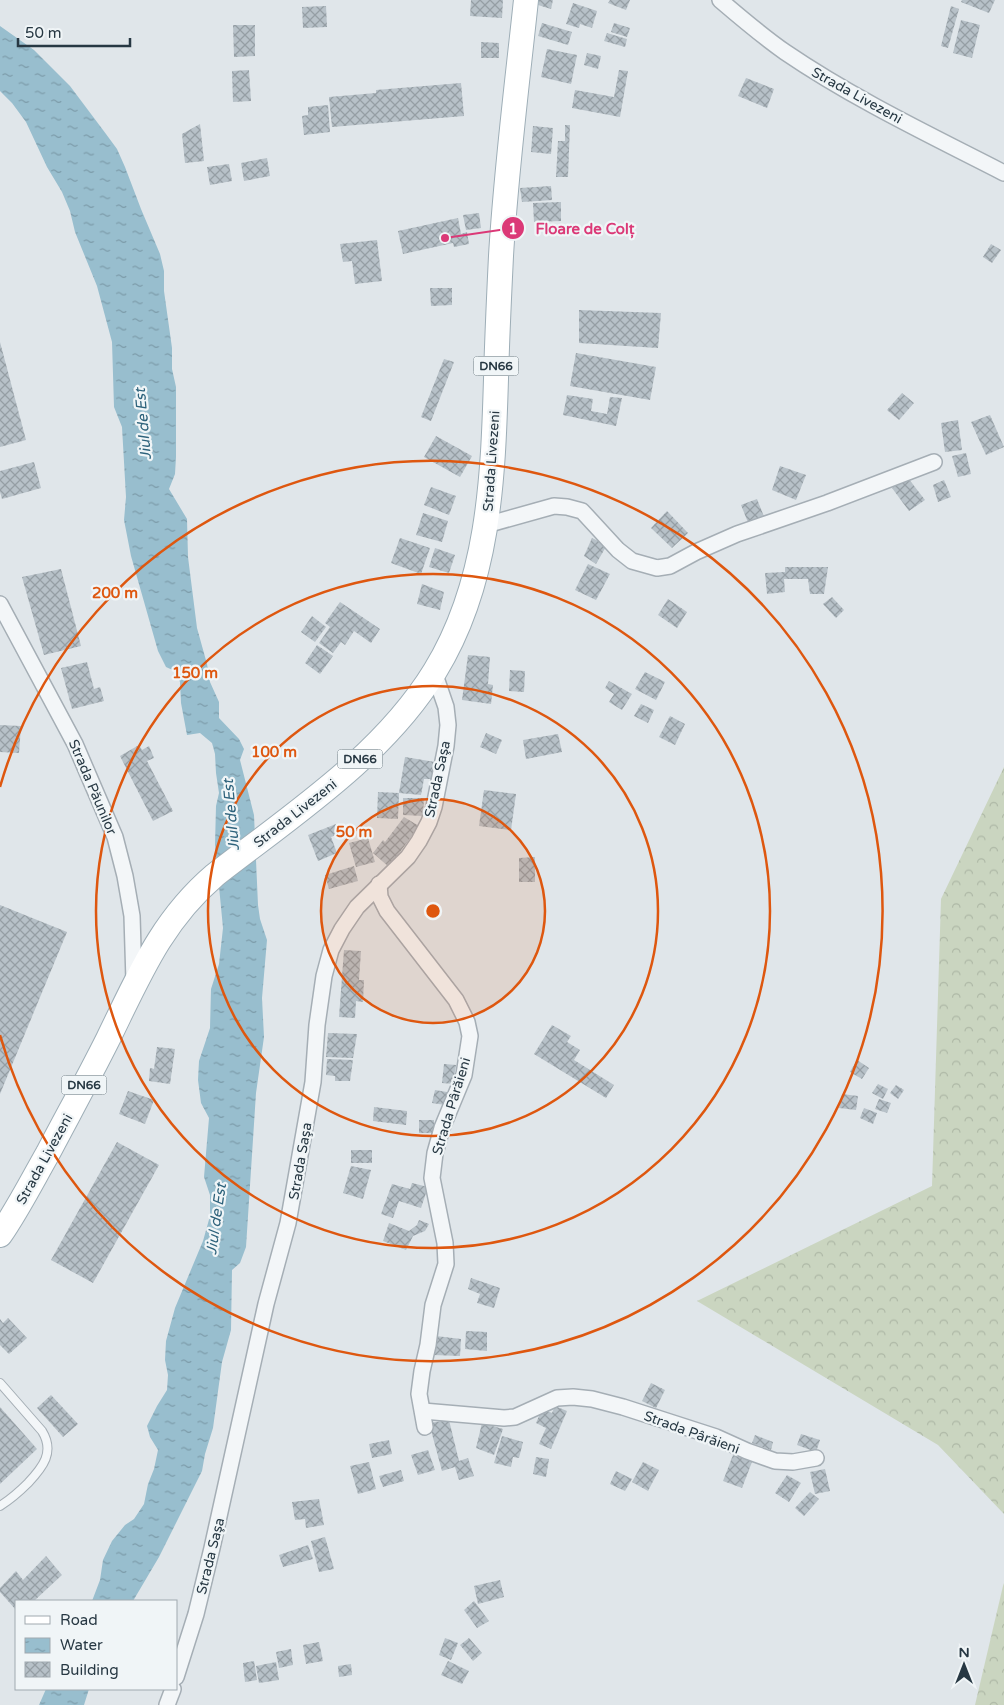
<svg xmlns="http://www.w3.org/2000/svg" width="1004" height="1705" font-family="'Varela Round',sans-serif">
	<defs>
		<pattern id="forest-crowns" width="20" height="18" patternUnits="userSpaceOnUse" patternTransform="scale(1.25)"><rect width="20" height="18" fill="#cad5c0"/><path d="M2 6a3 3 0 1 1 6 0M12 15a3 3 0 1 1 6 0" fill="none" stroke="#aeb8a6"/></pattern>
		<pattern id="water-ripples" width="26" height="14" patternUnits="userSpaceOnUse" patternTransform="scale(1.25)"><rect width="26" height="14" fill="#98bece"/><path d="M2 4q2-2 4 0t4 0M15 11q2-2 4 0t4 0" fill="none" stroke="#7c9ba9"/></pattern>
		<pattern id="building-cross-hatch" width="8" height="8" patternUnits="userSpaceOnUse" patternTransform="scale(1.25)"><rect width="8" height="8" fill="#b7c1c8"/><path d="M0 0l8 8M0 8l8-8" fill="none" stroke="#959ea4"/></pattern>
	</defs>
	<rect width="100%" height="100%" fill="#e0e6ea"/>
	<g fill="url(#forest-crowns)">
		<polygon points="1004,767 1004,1514 938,1445 697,1301 932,1186 941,899"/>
		<polygon points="1004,1583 1004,1705 975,1705 1003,1586"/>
	</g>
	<g fill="url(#water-ripples)">
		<polygon points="0,26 34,50 70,86 106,134 117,149 125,167 141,209 160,254 164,271 164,291 172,348 172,369 176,387 176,457 175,474 169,489 187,519 188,557 197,628 207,664 210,682 219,702 219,718 239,739 244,749 240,760 254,815 258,905 260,919 267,940 262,998 264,1037 256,1093 246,1247 240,1263 232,1270 231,1330 222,1362 213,1428 205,1454 202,1471 159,1557 133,1601 92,1601 100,1580 103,1560 112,1541 125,1525 134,1519 144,1504 148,1484 154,1469 158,1450 150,1437 147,1426 157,1406 167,1390 168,1375 165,1360 166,1341 175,1308 203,1241 210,1216 210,1195 204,1177 209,1118 201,1103 198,1080 199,1061 210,1028 211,989 219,964 223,928 215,845 216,806 219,793 216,773 215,754 212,743 200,733 187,735 181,703 180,682 175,671 166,667 158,651 131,556 124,520 126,497 122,427 114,407 112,342 97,286 75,232 70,211 62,192 47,167 26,122 12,103 0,91"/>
		<polygon points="46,1689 89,1689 84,1705 39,1705"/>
	</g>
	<g fill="url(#building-cross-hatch)">
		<polygon points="471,0 503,0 502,18 470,16"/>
		<polygon points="539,0 553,0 551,9 538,5"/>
		<polygon points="610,0 630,0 626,10 608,3"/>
		<polygon points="962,0 995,0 989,13 961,2"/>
		<polygon points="573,3 597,11 592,28 580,24 579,28 566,24"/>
		<polygon points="326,6 327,27 303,28 302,7"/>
		<polygon points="951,6 959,9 948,48 941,46"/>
		<polygon points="961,20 980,25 972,58 953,53"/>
		<polygon points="542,23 572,32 568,45 538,36"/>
		<polygon points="614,23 630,28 627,37 611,32"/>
		<polygon points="233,25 255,25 255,56 234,57"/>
		<polygon points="607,33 627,39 625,47 604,41"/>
		<polygon points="481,42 499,43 499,58 481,58"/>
		<polygon points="547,49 577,55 571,84 541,77"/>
		<polygon points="587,53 601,56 598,69 584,65"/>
		<polygon points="249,70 251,101 233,102 232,71"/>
		<polygon points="619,70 628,71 620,117 572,108 575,90 614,97"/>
		<polygon points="746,78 774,89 767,108 738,96"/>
		<polygon points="461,83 464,116 332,127 329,97 376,93 376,90"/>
		<polygon points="328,105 330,132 304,135 302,116 308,115 308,107"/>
		<polygon points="200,124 204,161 185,163 182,134"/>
		<polygon points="565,125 570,125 568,177 556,177 558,141 565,141"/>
		<polygon points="533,126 553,128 551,154 531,152"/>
		<polygon points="267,158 270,176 244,181 241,163"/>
		<polygon points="229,164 232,181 210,185 207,167"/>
		<polygon points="551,186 552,200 522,202 520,188"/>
		<polygon points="561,202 561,221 534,222 533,203"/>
		<polygon points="479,213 481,228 466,230 463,215"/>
		<polygon points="458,218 461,234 467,232 469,244 454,247 453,243 403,254 398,231"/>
		<polygon points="377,240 382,281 355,284 352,261 343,262 340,244"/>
		<polygon points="991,244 1001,250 992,263 983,257"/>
		<polygon points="430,288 452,288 452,305 431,306"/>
		<polygon points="579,310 661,313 658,348 579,343"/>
		<polygon points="0,342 26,440 0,447"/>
		<polygon points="576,353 656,367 650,400 570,386"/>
		<polygon points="444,359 454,362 431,421 421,417"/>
		<polygon points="902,393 914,403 899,420 887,410"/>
		<polygon points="567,395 593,399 591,411 607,414 610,397 622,398 616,426 563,415"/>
		<polygon points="990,415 1004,447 986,455 971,422"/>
		<polygon points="958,420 962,450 945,452 941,423"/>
		<polygon points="436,436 472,456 460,477 424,457"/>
		<polygon points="966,453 971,474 958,477 952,456"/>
		<polygon points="34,462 41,488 2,499 0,492 0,471"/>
		<polygon points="780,466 806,475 796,500 772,490"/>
		<polygon points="908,478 925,500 909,511 892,488"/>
		<polygon points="944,480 951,497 938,502 933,485"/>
		<polygon points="431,487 456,496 449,515 424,505"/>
		<polygon points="757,499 765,519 749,525 741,505"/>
		<polygon points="667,511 688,533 672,548 651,528"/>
		<polygon points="423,513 448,521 442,542 416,535"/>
		<polygon points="400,538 430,548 421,574 391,563"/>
		<polygon points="592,538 607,545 596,564 584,556"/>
		<polygon points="435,548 455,555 449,573 429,567"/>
		<polygon points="588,564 610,574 596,600 575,590"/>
		<polygon points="785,567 828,567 824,594 810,594 808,579 784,579 785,592 767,594 765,573 785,572"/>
		<polygon points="61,569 81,646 44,655 22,577"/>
		<polygon points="422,584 444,592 440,610 417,604"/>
		<polygon points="832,597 844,610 836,618 823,604"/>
		<polygon points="668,599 687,612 677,628 658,615"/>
		<polygon points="340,602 380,629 371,643 354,631 345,645 341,642 333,653 319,643 330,627 325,623"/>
		<polygon points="312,616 326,627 315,642 301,632"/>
		<polygon points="317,645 333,656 320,674 305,663"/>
		<polygon points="468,655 490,657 488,684 493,685 491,704 462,700"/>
		<polygon points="87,662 94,689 100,687 104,701 72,709 61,668"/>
		<polygon points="510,670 525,671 524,692 509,691"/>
		<polygon points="645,672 665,682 656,700 635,689"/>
		<polygon points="609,681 632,694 622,710 609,702 614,694 605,688"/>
		<polygon points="641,704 654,710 648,723 634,716"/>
		<polygon points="670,716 685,724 675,745 659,737"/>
		<polygon points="0,725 21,726 19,753 0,752"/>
		<polygon points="486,733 502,740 496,754 480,747"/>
		<polygon points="558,734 562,752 526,759 523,740"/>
		<polygon points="139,745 142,750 149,746 154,758 147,761 173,811 153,821 120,756"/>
		<polygon points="405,757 435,762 432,779 424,779 421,795 399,793"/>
		<polygon points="484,790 516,794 511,830 479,826"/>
		<polygon points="378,792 399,793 398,819 377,818"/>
		<polygon points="403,798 424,798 423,816 403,815"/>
		<polygon points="404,817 419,826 389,867 373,853 383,840 385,842"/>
		<polygon points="336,824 340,833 331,837 337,853 318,861 308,835"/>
		<polygon points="368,838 375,862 356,867 349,843"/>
		<polygon points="535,857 535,882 519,882 519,858"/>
		<polygon points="354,866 358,881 329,889 325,875"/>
		<polygon points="0,905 67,932 0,1094"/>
		<polygon points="344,950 361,951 359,980 364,980 363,1002 356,1001 355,1018 339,1017"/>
		<polygon points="552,1025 571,1036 567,1042 580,1050 574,1060 614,1085 606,1098 534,1054"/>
		<polygon points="328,1033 357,1034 353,1058 326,1057"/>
		<polygon points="157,1047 175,1049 170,1084 149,1081 150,1068 154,1069"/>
		<polygon points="327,1059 353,1060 350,1081 335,1081 335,1076 326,1075"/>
		<polygon points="857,1060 869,1068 862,1079 850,1072"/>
		<polygon points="444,1064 456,1065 453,1084 442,1083"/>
		<polygon points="878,1084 888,1089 883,1099 872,1093"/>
		<polygon points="896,1085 904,1090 898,1099 890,1093"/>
		<polygon points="435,1090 447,1092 445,1105 432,1103"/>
		<polygon points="128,1091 154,1100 145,1124 119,1114"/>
		<polygon points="842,1094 858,1096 856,1110 839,1108"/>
		<polygon points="879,1099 891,1103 887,1113 875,1109"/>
		<polygon points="374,1107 407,1111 406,1125 373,1121"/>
		<polygon points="864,1108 877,1113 873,1124 860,1118"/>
		<rect x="419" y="1120" width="15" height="13"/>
		<polygon points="117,1142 159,1165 93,1283 51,1260"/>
		<rect x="351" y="1150" width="21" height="13"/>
		<polygon points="351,1166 371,1170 363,1199 343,1193"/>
		<polygon points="412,1183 428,1187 421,1208 399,1201 393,1218 381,1214 392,1184 410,1189"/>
		<polygon points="419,1220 429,1224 425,1231 413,1236 406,1250 383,1241 389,1223 409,1231 417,1225"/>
		<polygon points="471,1278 500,1288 494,1308 477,1303 480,1294 468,1289"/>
		<polygon points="8,1318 27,1338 9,1354 0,1345 0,1319 3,1323"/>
		<polygon points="466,1331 487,1332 487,1351 465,1349"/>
		<polygon points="436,1336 461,1339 460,1356 433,1355"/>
		<polygon points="651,1383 665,1390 656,1408 642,1401"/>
		<polygon points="51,1395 78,1424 63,1437 37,1408"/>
		<polygon points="555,1406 567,1411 551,1449 539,1444 546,1428 536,1423 542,1409 552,1413"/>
		<polygon points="0,1407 37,1449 0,1484"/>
		<polygon points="449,1420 459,1461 468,1458 474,1476 459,1480 455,1467 442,1471 429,1423"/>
		<polygon points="482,1423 503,1429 494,1455 476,1448"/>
		<polygon points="801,1434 820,1440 816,1452 797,1445"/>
		<polygon points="755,1435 773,1442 771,1450 752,1443"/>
		<polygon points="502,1436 523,1442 519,1458 513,1457 511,1467 494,1463"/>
		<polygon points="389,1440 392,1454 372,1458 369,1444"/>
		<polygon points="428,1450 435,1470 418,1475 411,1455"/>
		<polygon points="733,1455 752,1462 742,1488 723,1481"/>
		<polygon points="536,1457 549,1459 546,1477 533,1474"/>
		<polygon points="369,1462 376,1489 358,1494 350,1466"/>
		<polygon points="643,1462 659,1470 648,1491 632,1482"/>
		<polygon points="825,1469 830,1491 815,1494 810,1472"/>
		<polygon points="401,1470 404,1481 383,1487 379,1476"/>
		<polygon points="616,1471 632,1479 625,1491 610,1484"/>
		<polygon points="787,1475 801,1483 789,1502 775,1493"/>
		<polygon points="810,1492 819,1499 804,1516 795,1508"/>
		<polygon points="319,1499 324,1525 306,1528 305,1519 295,1520 292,1502"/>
		<polygon points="325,1537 334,1569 319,1572 311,1541"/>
		<polygon points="308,1545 313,1559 283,1567 279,1555"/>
		<polygon points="46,1556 62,1575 34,1601 16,1601 16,1610 0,1592 0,1588 16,1571 23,1580"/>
		<polygon points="500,1580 504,1597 478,1604 474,1586"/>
		<polygon points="474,1601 489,1621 477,1628 464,1610"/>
		<polygon points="445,1638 458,1643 451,1660 439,1655"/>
		<polygon points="469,1638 482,1653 473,1661 460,1645"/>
		<polygon points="319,1642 323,1661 306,1664 303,1645"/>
		<polygon points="291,1649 293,1665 279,1668 276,1652"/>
		<polygon points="254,1661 257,1680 245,1682 243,1663"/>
		<polygon points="448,1661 469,1671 462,1684 441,1675"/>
		<polygon points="276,1662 279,1680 259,1683 256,1666"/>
		<polygon points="351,1664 352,1675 339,1677 338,1666"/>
	</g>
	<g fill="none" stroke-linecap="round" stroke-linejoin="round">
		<defs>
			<path id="service" d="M0,1383L42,1431C55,1452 43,1467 28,1483C19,1492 11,1499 0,1506"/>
			<g id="minor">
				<path d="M720,0C741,18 762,36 785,52C854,99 930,135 1004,173"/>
				<polyline points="486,525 554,506 567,507 582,511 618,550 632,561 657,568 670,566 696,552 737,534 827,503 934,462"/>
				<polyline points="0,604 75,744 115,837 125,876 132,916 134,981"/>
				<polyline points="379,884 380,897 387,911 456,1000 467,1022 470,1036 464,1075 442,1128 435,1153 432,1178 445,1243 446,1264 433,1305 428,1345 422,1371 419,1394 425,1427"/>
				<polyline points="423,1411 504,1418 515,1417 557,1398 573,1397 592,1399 623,1407 716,1437 747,1451 775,1461 793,1462 816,1458"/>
				<polyline points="176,1677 196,1614 212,1548 266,1304 288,1223 313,1082 317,1025 324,976 331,950 342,929 357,907 408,857 419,841 429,822 434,807 446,746 448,725 446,707 434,672"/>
				<polyline points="167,1705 173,1689"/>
			</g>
			<path id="primary" d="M0,1235C18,1209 32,1181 48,1153C68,1115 89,1077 108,1039C139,976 161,921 215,875C292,815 383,756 435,671C489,583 493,480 496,379C497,338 499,297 501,256C506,170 517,85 526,0"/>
		</defs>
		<use href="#service" stroke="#a5aeb5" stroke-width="10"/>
		<use href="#minor" stroke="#a5aeb5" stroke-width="18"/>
		<use href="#primary" stroke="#9eaeb7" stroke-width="26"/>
		<use href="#service" stroke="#f3f6f8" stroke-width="8"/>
		<use href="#minor" stroke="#f3f6f8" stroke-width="15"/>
		<use href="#primary" stroke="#fff" stroke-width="24"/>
	</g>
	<circle cx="433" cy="911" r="112" fill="#de570f" fill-opacity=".12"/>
	<g fill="none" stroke="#de570f" stroke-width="2.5">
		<circle cx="433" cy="911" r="112"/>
		<circle cx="433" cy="911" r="225"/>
		<circle cx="433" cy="911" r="337"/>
		<path d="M0 787A450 450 0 1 1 0 1035"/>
	</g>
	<g text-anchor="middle" stroke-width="4.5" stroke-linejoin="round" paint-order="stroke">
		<g fill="#f0f5f7" stroke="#637179" stroke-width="1">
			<rect x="473.5" y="356.5" width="45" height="19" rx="4"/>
			<rect x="337.5" y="749.5" width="45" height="19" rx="4"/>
			<rect x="61.5" y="1075.5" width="45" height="19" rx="4"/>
		</g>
		<g font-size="12" font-weight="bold" fill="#273843">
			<text x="496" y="370">DN66</text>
			<text x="360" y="763">DN66</text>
			<text x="84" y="1089">DN66</text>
		</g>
		<g font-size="14" fill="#273843" stroke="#f0f5f7">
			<text transform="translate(857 95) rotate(29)" y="5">Strada Livezeni</text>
			<text transform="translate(491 461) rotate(-86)" y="5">Strada Livezeni</text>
			<text transform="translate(437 779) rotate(-78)" y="5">Strada Saşa</text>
			<text transform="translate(93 787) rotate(67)" y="5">Strada Păunilor</text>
			<text transform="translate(295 813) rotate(-38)" y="5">Strada Livezeni</text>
			<text transform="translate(451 1106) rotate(-73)" y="5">Strada Pârăieni</text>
			<text transform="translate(44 1159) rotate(-61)" y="5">Strada Livezeni</text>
			<text transform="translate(300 1161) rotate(-80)" y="5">Strada Saşa</text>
			<text transform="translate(692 1432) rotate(20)" y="5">Strada Pârăieni</text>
			<text transform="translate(210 1556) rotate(-76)" y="5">Strada Saşa</text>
		</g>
		<g font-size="15" font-style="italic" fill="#2d627b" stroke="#f0f5f7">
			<text transform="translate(143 424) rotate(-95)" y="5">Jiul de Est</text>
			<text transform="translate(231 815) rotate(-95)" y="5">Jiul de Est</text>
			<text transform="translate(216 1219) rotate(-82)" y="5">Jiul de Est</text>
		</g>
	</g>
	<circle cx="433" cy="911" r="8" fill="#de570f" stroke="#f0f5f7" stroke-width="2.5"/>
	<g font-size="15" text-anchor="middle" font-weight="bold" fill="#de570f" stroke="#f0f5f7" stroke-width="4.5" stroke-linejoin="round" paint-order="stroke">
		<text x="115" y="598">200 m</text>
		<text x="195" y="678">150 m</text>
		<text x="274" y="757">100 m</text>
		<text x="354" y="837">50 m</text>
	</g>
	<path fill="none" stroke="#db3977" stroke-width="2" d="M445 238L513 228"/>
	<g fill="#db3977" stroke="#f0f5f7" stroke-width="2">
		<circle cx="445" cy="238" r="5"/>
		<circle cx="513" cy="228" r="12"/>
	</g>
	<g font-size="15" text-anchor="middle" font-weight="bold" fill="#fff">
		<text x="513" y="234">1</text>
	</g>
	<g font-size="15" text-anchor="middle" font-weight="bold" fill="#db3977" stroke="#f0f5f7" stroke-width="4.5" stroke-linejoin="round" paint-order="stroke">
		<text x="585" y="234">Floare de Colț</text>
	</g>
	<rect x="15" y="1600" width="162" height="90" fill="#f0f5f7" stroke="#a0a9af"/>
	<rect x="25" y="1616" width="25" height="8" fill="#ffffff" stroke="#a0a9af"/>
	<text x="60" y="1625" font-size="15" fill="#273843">Road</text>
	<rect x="25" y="1638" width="25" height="15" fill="url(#water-ripples)" stroke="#a0a9af"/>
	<text x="60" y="1650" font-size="15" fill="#273843">Water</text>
	<rect x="25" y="1662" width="25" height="15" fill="url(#building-cross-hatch)" stroke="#a0a9af"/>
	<text x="60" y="1675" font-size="15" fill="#273843">Building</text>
	<g transform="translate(964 1665)" stroke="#f0f5f7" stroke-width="4" paint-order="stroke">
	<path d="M0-4L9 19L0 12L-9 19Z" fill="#273843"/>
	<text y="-8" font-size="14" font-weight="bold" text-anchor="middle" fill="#273843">N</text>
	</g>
	<path d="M18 38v8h112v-8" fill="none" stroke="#273843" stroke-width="2.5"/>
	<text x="25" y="38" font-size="15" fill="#273843" stroke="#f0f5f7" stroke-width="4" paint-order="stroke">50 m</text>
</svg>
